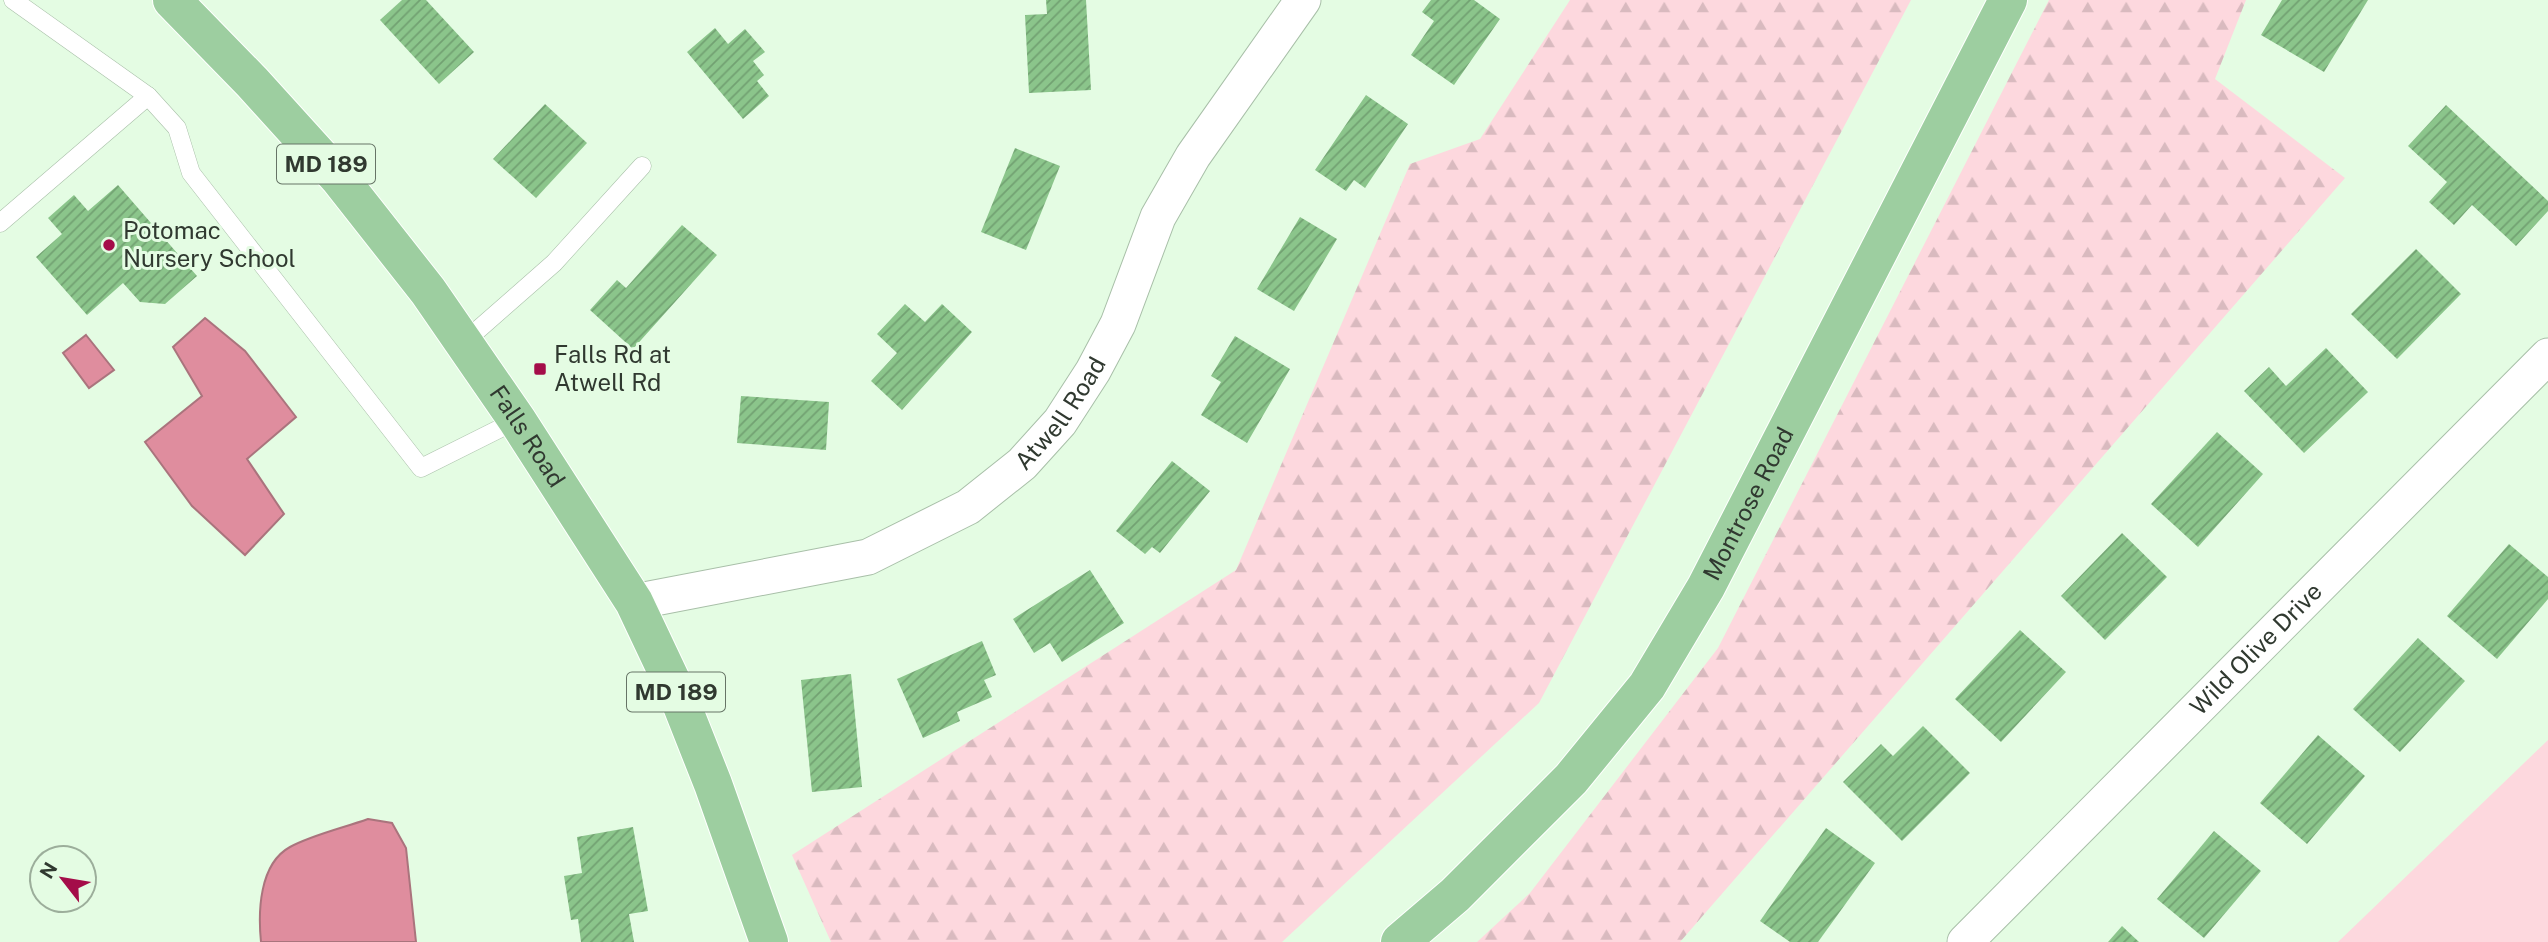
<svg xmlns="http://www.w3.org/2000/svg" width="2548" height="942" font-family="'Public Sans',sans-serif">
	<defs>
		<pattern id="forest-firs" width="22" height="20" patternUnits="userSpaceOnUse" patternTransform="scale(1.75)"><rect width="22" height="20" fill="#fdd8de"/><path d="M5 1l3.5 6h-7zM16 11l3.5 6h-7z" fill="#d9babf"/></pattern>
		<pattern id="building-hatch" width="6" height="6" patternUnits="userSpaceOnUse" patternTransform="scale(1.75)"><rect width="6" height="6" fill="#8bc58b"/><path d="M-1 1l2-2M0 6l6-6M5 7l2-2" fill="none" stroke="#72a172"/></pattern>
	</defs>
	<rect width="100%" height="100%" fill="#e4fce3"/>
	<polygon fill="#fdd8de" points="2548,740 2548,942 2338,942"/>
	<g fill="url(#forest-firs)">
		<polygon points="1570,0 1911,0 1539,703 1282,942 831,942 792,855 1236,570 1410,164 1480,139"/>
		<polygon points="2049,0 2246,0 2215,79 2345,178 1680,942 1477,942 1530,893 1718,648"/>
	</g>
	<g fill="#df8d9e" stroke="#aa747d" stroke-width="2">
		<polygon points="205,318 245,351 296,417 247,459 284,514 245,555 192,506 145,442 202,396 173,347"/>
		<polygon points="86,335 114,370 89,388 63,353"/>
		<path d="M368,819L392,823L406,848L416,942H261C258,912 259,864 290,847C312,835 343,828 368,819Z"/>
	</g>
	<g fill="url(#building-hatch)">
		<polygon points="402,0 426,0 474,52 439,84 380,20"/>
		<polygon points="1046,0 1086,0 1091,90 1029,93 1025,15 1047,14"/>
		<polygon points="1431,0 1474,0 1500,19 1454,85 1411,55 1434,21 1422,12"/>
		<polygon points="2282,0 2368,0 2324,72 2261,35"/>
		<polygon points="715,28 728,44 745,29 765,52 753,61 764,75 757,81 769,96 743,119 687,52"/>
		<polygon points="1366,95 1408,124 1365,188 1354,180 1346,191 1315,170"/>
		<polygon points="545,104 587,143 536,198 493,159"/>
		<polygon points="2446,105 2548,201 2548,211 2516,246 2472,205 2454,225 2429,202 2447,182 2408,146"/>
		<polygon points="1015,148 1060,166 1026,250 981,232"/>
		<polygon points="118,185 197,276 165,304 140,302 123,283 87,315 36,257 62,234 48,218 74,195 88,211"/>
		<polygon points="1300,217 1337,239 1294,311 1257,289"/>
		<polygon points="682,225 717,255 633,349 590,310 617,280 626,288"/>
		<polygon points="2416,249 2461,294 2397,359 2351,314"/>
		<polygon points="905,304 925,322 942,304 972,332 902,410 871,381 897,353 877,334"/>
		<polygon points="1235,336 1290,369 1247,443 1201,415 1221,382 1211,376"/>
		<polygon points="2326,348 2368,392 2304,453 2244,391 2269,367 2286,386"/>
		<polygon points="741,396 829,402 826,450 737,443"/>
		<polygon points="2217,432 2263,474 2198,547 2151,504"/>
		<polygon points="1172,461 1210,491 1160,553 1152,547 1145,554 1116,531"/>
		<polygon points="2122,533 2167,577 2105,640 2061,596"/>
		<polygon points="2509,544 2548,577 2548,599 2497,659 2447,616"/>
		<polygon points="1090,570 1124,623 1062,662 1050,643 1034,653 1013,619"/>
		<polygon points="2020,630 2066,672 2001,742 1955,699"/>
		<polygon points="2418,638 2465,681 2400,752 2353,709"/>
		<polygon points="982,641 996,675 984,680 992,697 957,712 960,721 923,738 897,679"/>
		<polygon points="851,674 862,787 812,792 801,680"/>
		<polygon points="1923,726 1970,773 1902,841 1843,782 1881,744 1893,756"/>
		<polygon points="2318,735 2365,776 2307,844 2260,803"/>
		<polygon points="633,827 648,911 629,914 634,942 581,942 578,919 571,920 564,876 582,873 577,837"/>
		<polygon points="1826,828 1875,863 1818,942 1790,942 1760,921"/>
		<polygon points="2214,831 2261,871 2204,938 2157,899"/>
		<polygon points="2122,926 2139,942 2108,942"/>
	</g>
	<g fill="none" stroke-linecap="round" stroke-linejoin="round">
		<defs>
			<g id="service">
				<polyline points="13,0 148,96 177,128 191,173 421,468 517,420"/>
				<polyline points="0,223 148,96"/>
				<polyline points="464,342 554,263 642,166"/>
			</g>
			<g id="minor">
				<path id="s1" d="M634,602L868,557L968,507L1022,464L1060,422L1093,371L1118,324L1158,217L1193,156L1303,0"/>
				<path id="s2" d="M1965,942L2548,356"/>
			</g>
			<g id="primary">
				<path id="s3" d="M172,0L252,82L339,178L428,291L517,420L634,602L677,693L713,784L769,942"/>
				<path id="s4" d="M1400,942L1455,895L1571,779L1647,686L1706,587L2008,0"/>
			</g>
		</defs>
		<use href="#service" stroke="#a8bfa8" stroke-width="19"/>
		<use href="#minor" stroke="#a8bfa8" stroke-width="37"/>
		<use href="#primary" stroke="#fff" stroke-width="40"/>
		<use href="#service" stroke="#fff" stroke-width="18"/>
		<use href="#minor" stroke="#fff" stroke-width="35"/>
		<use href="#primary" stroke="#9dcea0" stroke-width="38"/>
	</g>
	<g fill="#a40d49" stroke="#e4fce3" stroke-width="2.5">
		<circle cx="109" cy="245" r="7"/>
		<rect x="533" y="362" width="14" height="14" rx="3.5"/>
	</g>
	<g text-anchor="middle" stroke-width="6" stroke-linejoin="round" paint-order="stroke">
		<g fill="#e4fce3" stroke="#667466" stroke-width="2">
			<rect x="277" y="144.5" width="98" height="39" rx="5"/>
			<rect x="627" y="672.5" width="98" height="39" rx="5"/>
		</g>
		<g font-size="23" font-weight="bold" fill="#303930">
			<text x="326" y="172">MD 189</text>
			<text x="676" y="700">MD 189</text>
		</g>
		<g font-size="24" fill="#303930" stroke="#e4fce3" text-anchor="start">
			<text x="123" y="239">Potomac<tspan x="123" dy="28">Nursery School</tspan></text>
			<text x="554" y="363">Falls Rd at<tspan x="554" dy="28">Atwell Rd</tspan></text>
		</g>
		<g font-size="24" fill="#303930" stroke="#e4fce3">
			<text dy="8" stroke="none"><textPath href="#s1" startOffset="483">Atwell Road</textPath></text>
			<text dy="8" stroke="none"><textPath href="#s3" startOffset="564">Falls Road</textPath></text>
			<text dy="8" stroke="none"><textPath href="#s4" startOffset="565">Montrose Road</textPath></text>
			<text dy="8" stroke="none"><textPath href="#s2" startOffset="413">Wild Olive Drive</textPath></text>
		</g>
	</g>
	<g transform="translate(63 879) rotate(301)"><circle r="33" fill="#e4fce3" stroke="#9cae9b" stroke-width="2"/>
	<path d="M0-5L12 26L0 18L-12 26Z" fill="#a40d49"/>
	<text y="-10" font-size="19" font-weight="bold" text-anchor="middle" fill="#303930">N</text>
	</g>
</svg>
